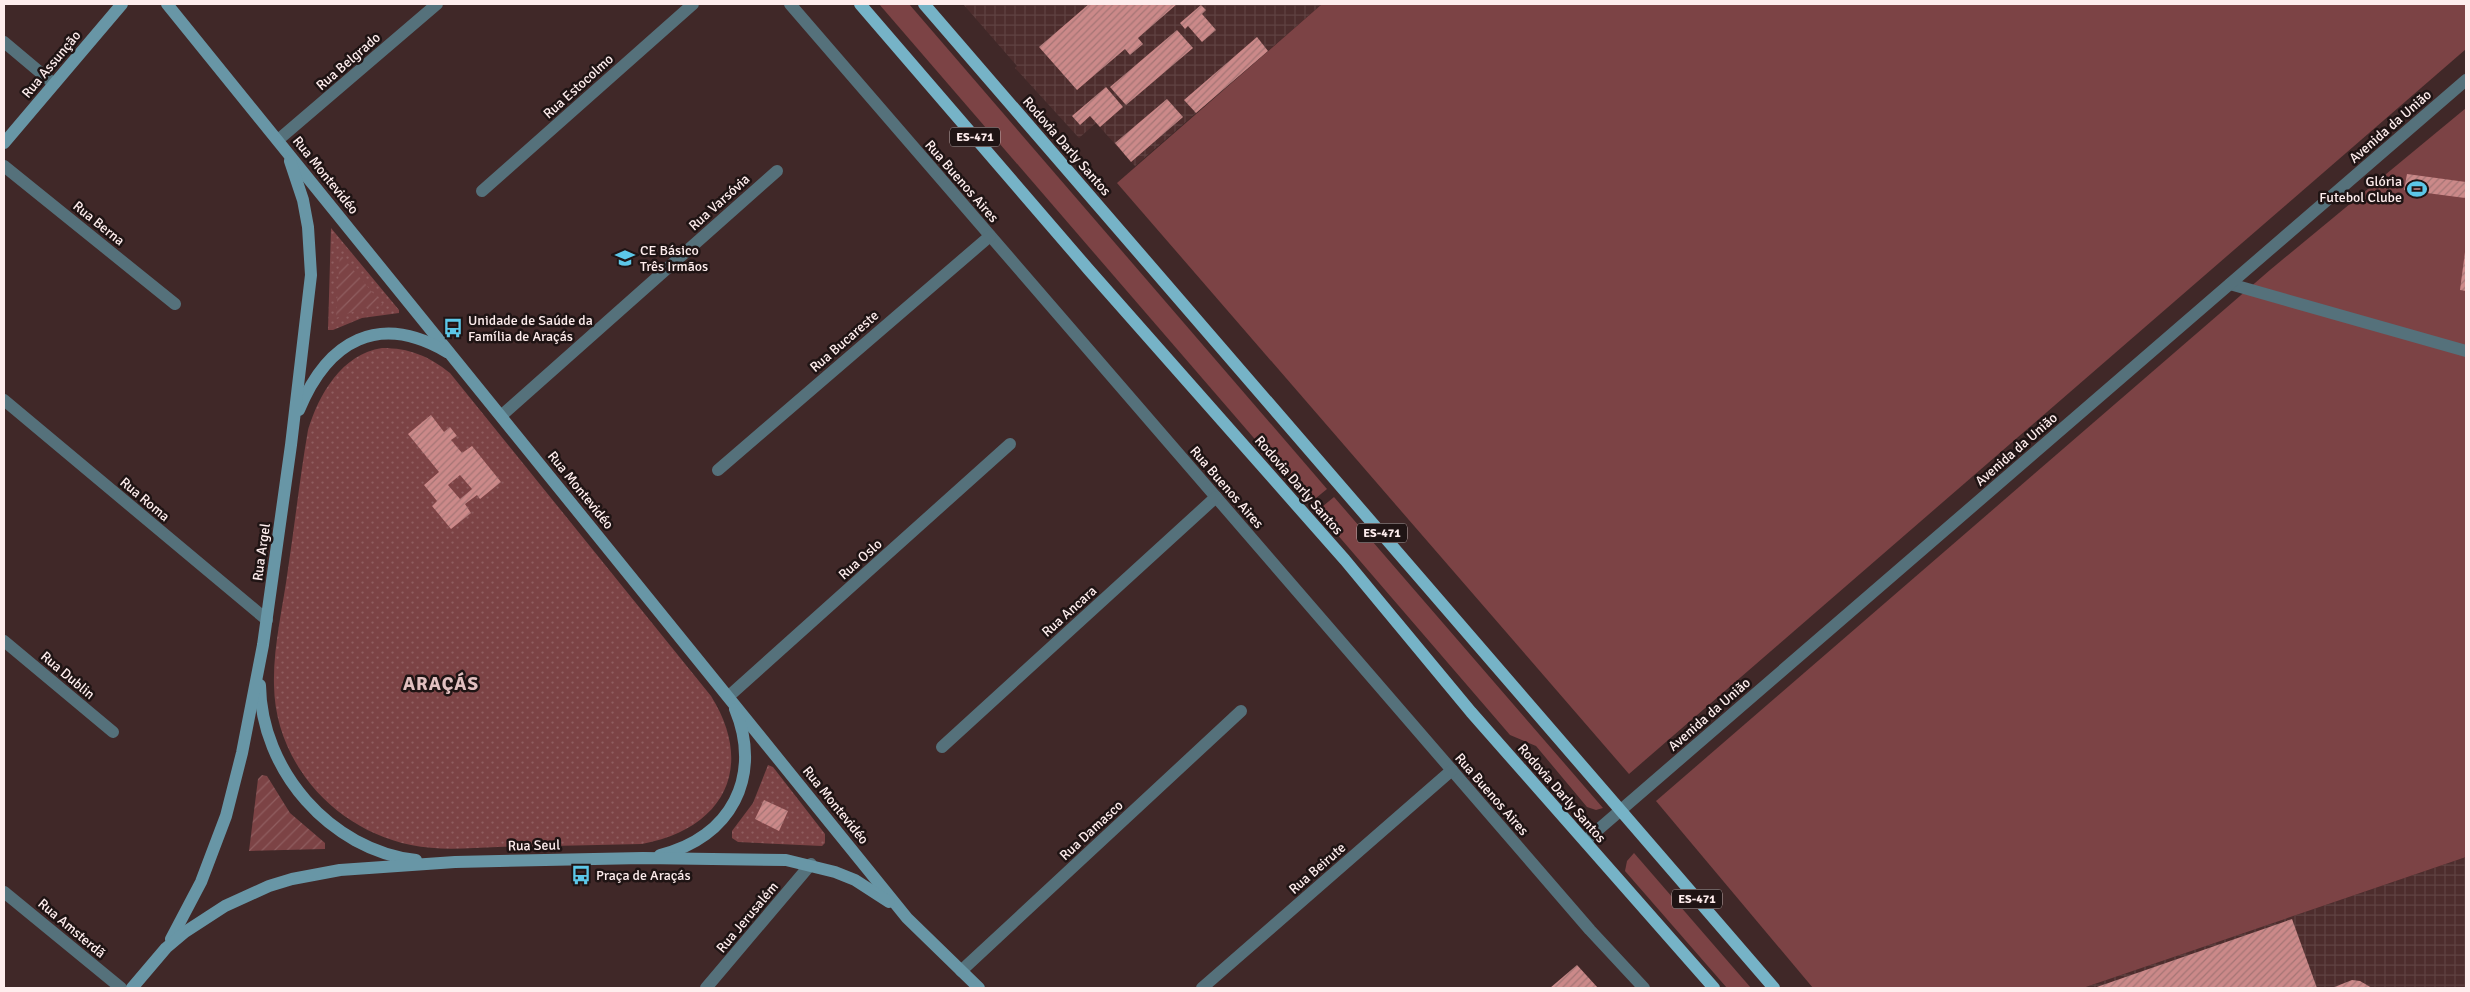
<svg xmlns="http://www.w3.org/2000/svg" width="2470" height="992" font-family="Signika,sans-serif">
	<defs>
		<pattern id="industrial-grid" width="8" height="8" patternUnits="userSpaceOnUse" patternTransform="scale(1.25)"><rect width="8" height="8" fill="#4d2d2d"/><path d="M0 4h8M4 0v8" fill="none" stroke="#5f4242"/></pattern>
		<pattern id="park-dots" width="8" height="8" patternUnits="userSpaceOnUse" patternTransform="scale(1.25)"><rect width="8" height="8" fill="#7c4345"/><path d="M2 2h.1M6 6h.1" fill="none" stroke="#905e60" stroke-width="1.8" stroke-linecap="round"/></pattern>
		<pattern id="garden-furrows" width="10" height="10" patternUnits="userSpaceOnUse" patternTransform="scale(1.25)"><rect width="10" height="10" fill="#7c4345"/><path d="M-1 1l2-2M0 10L10 0M9 11l2-2" fill="none" stroke="#905e60"/></pattern>
		<pattern id="building-hatch" width="6" height="6" patternUnits="userSpaceOnUse" patternTransform="scale(1.25)"><rect width="6" height="6" fill="#cb8989"/><path d="M-1 1l2-2M0 6l6-6M5 7l2-2" fill="none" stroke="#a57575"/></pattern>
	</defs>
	<rect width="100%" height="100%" fill="#402828"/>
	<g fill="url(#industrial-grid)">
		<polygon points="963,4 1322,4 1135,166 1096,123 1079,138 1015,68 1017,66"/>
		<polygon points="2466,857 2466,988 2083,988"/>
	</g>
	<g fill="#7c4345">
		<polygon points="879,4 909,4 1327,489 1310,503"/>
		<polygon points="1322,4 2466,4 2466,49 1629,774 1117,183"/>
		<polygon points="2466,108 2466,857 2083,988 1813,988 1656,801 2270,270"/>
		<polygon points="1334,497 1603,808 1596,810 1587,807 1536,746 1510,735 1317,511"/>
		<polygon points="1634,853 1751,988 1727,988 1625,871 1627,861"/>
	</g>
	<g fill="url(#park-dots)">
		<polygon points="331,228 399,310 399,313 362,318 333,330 328,330"/>
		<path d="M382,348C409,348 429,356 450,373L711,696C756,768 723,829 642,844C594,845 546,846 498,847C469,848 439,851 411,845C336,830 275,764 274,685C273,647 283,607 288,569C295,523 300,476 308,430C319,394 342,354 382,348Z"/>
		<polygon points="768,765 773,767 825,834 825,843 822,846 738,842 732,838 732,831 753,803"/>
	</g>
	<g fill="url(#garden-furrows)">
		<polygon points="340,254 383,305 360,309 336,318"/>
		<polygon points="262,775 267,776 290,813 325,843 325,849 249,851 258,779"/>
	</g>
	<g fill="url(#building-hatch)" fill-rule="evenodd">
		<polygon points="1089,4 1177,4 1138,38 1143,44 1130,55 1125,49 1077,90 1039,47"/>
		<polygon points="1201,5 1206,10 1202,14 1216,30 1202,42 1188,26 1185,29 1180,23"/>
		<polygon points="1177,30 1193,48 1126,105 1110,87"/>
		<polygon points="1257,37 1268,51 1196,113 1184,100"/>
		<polygon points="1106,87 1123,107 1100,127 1090,116 1080,125 1072,116"/>
		<polygon points="1167,99 1183,117 1131,162 1115,143"/>
		<polygon points="2407,174 2466,182 2465,198 2404,190"/>
		<polygon points="2465,252 2466,252 2466,291 2460,290"/>
		<path d="M431,415L444,432L450,427L457,436L451,440L462,453L472,446L501,482L480,499L477,495L465,504L471,513L451,529L432,506L437,501L424,485L439,472L408,434ZM460,475L472,489L460,499L448,485Z"/>
		<polygon points="764,800 788,811 779,831 755,819"/>
		<polygon points="2292,919 2317,988 2094,988"/>
		<polygon points="1577,965 1598,988 1550,988"/>
		<polygon points="2352,980 2360,981 2372,988 2332,988"/>
	</g>
	<g fill="none" stroke-linecap="round" stroke-linejoin="round">
		<polyline stroke="#55717b" stroke-width="12" points="2230,284 2466,351"/>
		<g stroke="#55717b" stroke-width="12">
			<polyline points="790,4 1590,930 1644,988"/>
			<polyline points="4,42 54,84"/>
			<polyline points="278,140 437,4"/>
			<polyline points="4,166 175,304"/>
			<polyline points="482,191 693,4"/>
			<polyline points="4,400 267,620"/>
			<polyline points="502,415 777,171"/>
			<polyline points="718,470 990,236"/>
			<polyline points="4,641 113,732"/>
			<polyline points="729,696 1010,444"/>
			<polyline points="942,747 1216,497"/>
			<polyline points="1585,841 2466,80"/>
			<polyline points="4,892 121,988"/>
			<polyline points="961,971 1241,711"/>
			<polyline points="706,988 811,864"/>
			<polyline points="1202,988 1452,770"/>
		</g>
		<g stroke="#6896a6" stroke-width="12">
			<polyline points="167,4 907,918 979,988"/>
			<polyline points="4,143 122,4"/>
			<path d="M299,410C328,340 379,312 447,352"/>
			<path d="M260,685C261,770 330,850 416,860"/>
			<path d="M660,855C731,838 763,776 735,709"/>
			<polyline points="171,939 201,882 226,816 242,753 263,645 291,445 311,275 308,227 303,200 290,161"/>
			<polyline points="132,988 166,948 185,932 225,906 269,886 292,879 340,870 455,862 643,858 786,860 835,872 855,880 889,902"/>
		</g>
		<g stroke="#76b3c7" stroke-width="12">
			<polyline points="860,4 1089,270 1345,560 1471,712 1714,988"/>
			<polyline points="924,4 1774,988"/>
		</g>
	</g>
	<defs>
		<symbol id="stadium-bare" viewBox="-9 -9 18 18"><path d="M0-5a6.5 5 0 1 0 0 10a6.5 5 0 1 0 0-10ZM-3.5-1.8h7v3.6h-7Z" fill="#5cc7e8" stroke="#1f1414" stroke-width="2.5" paint-order="stroke"/></symbol>
		<symbol id="school-bare" viewBox="-9 -9 18 18"><path d="M0-5L7-2L0 1L-7-2ZM-4 1L0 2.5L4 1V4Q0 6-4 4Z" fill="#5cc7e8" stroke="#1f1414" stroke-width="2.5" paint-order="stroke"/></symbol>
		<symbol id="bus-bare" viewBox="-9 -9 18 18"><path d="M-5-6H5V4H4V6H2V4H-2V6H-4V4H-5ZM-3.5-4V0h7V-4ZM-3.5 1.2v1.5H-2V1.2ZM2 1.2v1.5H3.5V1.2Z" fill="#5cc7e8" stroke="#1f1414" stroke-width="2.5" paint-order="stroke"/></symbol>
	</defs>
	<g fill-rule="evenodd">
		<use href="#stadium-bare" x="2403" y="175" width="28" height="28"/>
		<use href="#school-bare" x="611" y="244" width="28" height="28"/>
		<use href="#bus-bare" x="439" y="314" width="28" height="28"/>
		<use href="#bus-bare" x="567" y="861" width="28" height="28"/>
	</g>
	<g text-anchor="middle" stroke-width="5" stroke-linejoin="round" paint-order="stroke">
		<g fill="#1f1414" stroke="#bbacac" stroke-width="1">
			<rect x="950" y="127.5" width="50" height="19" rx="4"/>
			<rect x="1357" y="523.5" width="50" height="19" rx="4"/>
			<rect x="1672" y="889.5" width="50" height="19" rx="4"/>
		</g>
		<g font-size="12" font-weight="bold" fill="#feeded">
			<text x="975" y="141">ES-471</text>
			<text x="1382" y="537">ES-471</text>
			<text x="1697" y="903">ES-471</text>
		</g>
		<g font-size="14" fill="#feeded" stroke="#1f1414">
			<text transform="translate(348 61) rotate(-41)" y="5">Rua Belgrado</text>
			<text transform="translate(51 64) rotate(-50)" y="5">Rua Assunção</text>
			<text transform="translate(578 86) rotate(-42)" y="5">Rua Estocolmo</text>
			<text transform="translate(2390 126) rotate(-41)" y="5">Avenida da União</text>
			<text transform="translate(1067 146) rotate(49)" y="5">Rodovia Darly Santos</text>
			<text transform="translate(326 175) rotate(51)" y="5">Rua Montevidéo</text>
			<text transform="translate(962 181) rotate(49)" y="5">Rua Buenos Aires</text>
			<text transform="translate(719 202) rotate(-42)" y="5">Rua Varsóvia</text>
			<text transform="translate(99 223) rotate(39)" y="5">Rua Berna</text>
			<text transform="translate(844 341) rotate(-41)" y="5">Rua Bucareste</text>
			<text transform="translate(2016 449) rotate(-41)" y="5">Avenida da União</text>
			<text transform="translate(1299 485) rotate(49)" y="5">Rodovia Darly Santos</text>
			<text transform="translate(1227 487) rotate(49)" y="5">Rua Buenos Aires</text>
			<text transform="translate(581 490) rotate(51)" y="5">Rua Montevidéo</text>
			<text transform="translate(145 499) rotate(40)" y="5">Rua Roma</text>
			<text transform="translate(261 552) rotate(-82)" y="5">Rua Argel</text>
			<text transform="translate(860 559) rotate(-42)" y="5">Rua Oslo</text>
			<text transform="translate(1069 611) rotate(-42)" y="5">Rua Ancara</text>
			<text transform="translate(68 675) rotate(40)" y="5">Rua Dublin</text>
			<text transform="translate(1709 714) rotate(-41)" y="5">Avenida da União</text>
			<text transform="translate(1562 793) rotate(49)" y="5">Rodovia Darly Santos</text>
			<text transform="translate(1492 794) rotate(49)" y="5">Rua Buenos Aires</text>
			<text transform="translate(836 805) rotate(51)" y="5">Rua Montevidéo</text>
			<text transform="translate(1091 830) rotate(-43)" y="5">Rua Damasco</text>
			<text transform="translate(534 845) rotate(-1)" y="5">Rua Seul</text>
			<text transform="translate(1317 868) rotate(-41)" y="5">Rua Beirute</text>
			<text transform="translate(747 917) rotate(-50)" y="5">Rua Jerusalém</text>
			<text transform="translate(72 928) rotate(40)" y="5">Rua Amsterdã</text>
		</g>
		<g font-size="14" fill="#feeded" stroke="#1f1414" text-anchor="start">
			<text x="2402" y="186" text-anchor="end">Glória<tspan x="2402" dy="16">Futebol Clube</tspan></text>
			<text x="640" y="255">CE Básico<tspan x="640" dy="16">Três Irmãos</tspan></text>
			<text x="468" y="325">Unidade de Saúde da<tspan x="468" dy="16">Família de Araçás</tspan></text>
			<text x="596" y="880">Praça de Araçás</text>
		</g>
		<g font-size="19" font-weight="bold" letter-spacing="1" fill="#e2c1c1" stroke="#1f1414">
			<text x="441" y="690">ARAÇÁS</text>
		</g>
	</g>
	<rect width="2470" height="992" fill="none" stroke="#feeded" stroke-width="10"/>
</svg>
